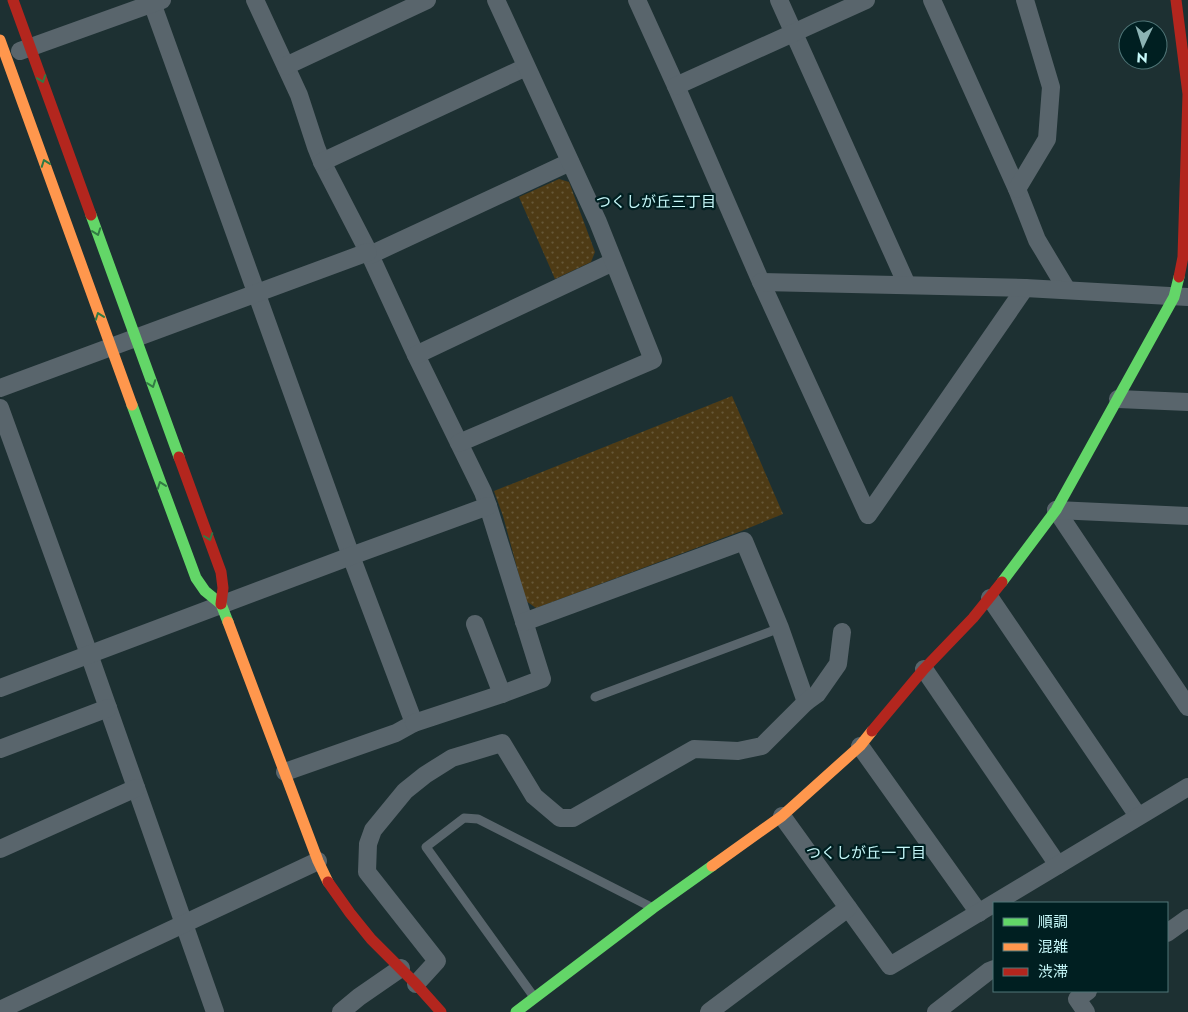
<svg xmlns="http://www.w3.org/2000/svg" width="1188" height="1012" font-family="Jost,'Noto Sans JP',sans-serif">
	<defs>
		<pattern id="park-dots" width="8" height="8" patternUnits="userSpaceOnUse" patternTransform="scale(1.25)"><rect width="8" height="8" fill="#4e3b15"/><path d="M2 2h.1M6 6h.1" fill="none" stroke="#665838" stroke-width="1.8" stroke-linecap="round"/></pattern>
	</defs>
	<rect width="100%" height="100%" fill="#1d3032"/>
	<g fill="url(#park-dots)">
		<polygon points="559,179 569,182 595,252 591,262 555,279 519,197"/>
		<polygon points="732,396 783,514 739,532 536,608 526,601 503,516 494,491"/>
	</g>
	<g fill="none" stroke-linecap="round" stroke-linejoin="round">
		<g stroke="#59656c" stroke-width="9">
			<polyline points="595,697 780,628"/>
			<polyline points="534,997 426,847 464,818 478,819 651,907"/>
		</g>
		<g stroke="#59656c" stroke-width="18">
			<polyline points="151,0 351,556 414,723 396,733 285,772"/>
			<polyline points="255,0 299,95 316,147 322,162 370,255 416,355 483,492 488,506 542,679 502,694"/>
			<polyline points="637,0 676,86 761,282 868,515 1025,288"/>
			<polyline points="779,0 907,285"/>
			<polyline points="932,0 1017,189 1037,240 1067,290"/>
			<polyline points="20,51 162,0"/>
			<polyline points="286,66 427,0"/>
			<polyline points="676,86 866,0"/>
			<polyline points="322,162 526,67"/>
			<polyline points="1017,189 1047,139 1051,87 1025,0"/>
			<polyline points="370,255 570,162"/>
			<polyline points="761,282 1025,288 1188,297"/>
			<polyline points="416,355 613,262"/>
			<polyline points="0,388 368,252"/>
			<polyline points="1118,399 1188,402"/>
			<polyline points="0,408 89,654 215,1012"/>
			<polyline points="459,443 653,360 598,222 496,0"/>
			<polyline points="1056,510 1188,707"/>
			<polyline points="1056,510 1188,516"/>
			<polyline points="990,598 1138,816"/>
			<polyline points="524,622 744,541 780,628 806,702"/>
			<polyline points="924,669 1058,865"/>
			<polyline points="0,688 351,556 488,506"/>
			<polyline points="414,723 502,694 475,624"/>
			<polyline points="860,746 979,913"/>
			<polyline points="0,749 108,708"/>
			<polyline points="782,816 890,966 1188,787"/>
			<polyline points="0,849 136,788"/>
			<polyline points="1167,933 1188,918"/>
			<polyline points="416,984 437,961 367,872 368,844 373,830 405,791 425,775 452,758 502,743 534,796 560,818 573,818 694,749 738,751 762,746 806,702 817,694 838,664 842,632"/>
			<polyline points="0,1010 318,861"/>
			<polyline points="341,1012 359,997 401,968"/>
			<polyline points="709,1012 848,908"/>
			<polyline points="936,1012 989,971 994,969"/>
			<polyline points="1086,1012 1077,999 1088,991"/>
		</g>
		<g stroke="#63d668" stroke-width="11">
			<polyline points="91,215 179,457"/>
			<polyline points="132,405 196,578 205,591 221,604 228,622"/>
			<polyline points="1002,582 1056,510 1174,297 1179,277"/>
			<polyline points="516,1012 653,908 712,866"/>
		</g>
		<g stroke="#ff974d" stroke-width="11">
			<polyline points="0,40 132,405"/>
			<polyline points="228,622 318,861 328,882"/>
			<polyline points="712,866 782,816 860,746 872,731"/>
		</g>
		<g stroke="#b3261e" stroke-width="11">
			<polyline points="13,0 91,215"/>
			<polyline points="1176,0 1188,94 1183,257 1179,277"/>
			<polyline points="179,457 221,572 223,588 221,604"/>
			<polyline points="872,731 924,669 973,618 1002,582"/>
			<polyline points="328,882 350,913 371,939 416,984 441,1012"/>
		</g>
	</g>
	<defs><path id="oneway-chevron" d="M-2-3.5L2.5 0L-2 3.5" fill="none" stroke-width="1.6" stroke-linecap="round" stroke-linejoin="round" transform="scale(1.25)"/></defs>
	<g stroke="#327a44">
		<use href="#oneway-chevron" transform="translate(42 79) rotate(70)"/>
		<use href="#oneway-chevron" transform="translate(45 163) rotate(-110)"/>
		<use href="#oneway-chevron" transform="translate(97 232) rotate(70)"/>
		<use href="#oneway-chevron" transform="translate(99 316) rotate(-110)"/>
		<use href="#oneway-chevron" transform="translate(152 384) rotate(70)"/>
		<use href="#oneway-chevron" transform="translate(161 485) rotate(-110)"/>
		<use href="#oneway-chevron" transform="translate(209 537) rotate(70)"/>
	</g>
	<g text-anchor="middle" stroke-width="4.5" stroke-linejoin="round" paint-order="stroke">
		<g font-size="15" fill="#c7f9fa" stroke="#001f21">
			<text x="656" y="207">つくしが丘三丁目</text>
			<text x="866" y="858">つくしが丘一丁目</text>
		</g>
	</g>
	<rect x="993" y="902" width="175" height="90" fill="#001f21" stroke="#507678"/>
	<rect x="1003" y="918" width="25" height="8" fill="#63d668" stroke="#507678"/>
	<text x="1038" y="927" font-size="15" fill="#c7f9fa">順調</text>
	<rect x="1003" y="943" width="25" height="8" fill="#ff974d" stroke="#507678"/>
	<text x="1038" y="952" font-size="15" fill="#c7f9fa">混雑</text>
	<rect x="1003" y="968" width="25" height="8" fill="#b3261e" stroke="#507678"/>
	<text x="1038" y="977" font-size="15" fill="#c7f9fa">渋滞</text>
	<g transform="translate(1143 45) rotate(184)"><circle r="24" fill="#001f21" stroke="#507678"/>
	<path d="M0-4L9 19L0 12L-9 19Z" fill="#8cb3b4"/>
	<text y="-8" font-size="14" font-weight="bold" text-anchor="middle" fill="#c7f9fa">N</text>
	</g>
</svg>
